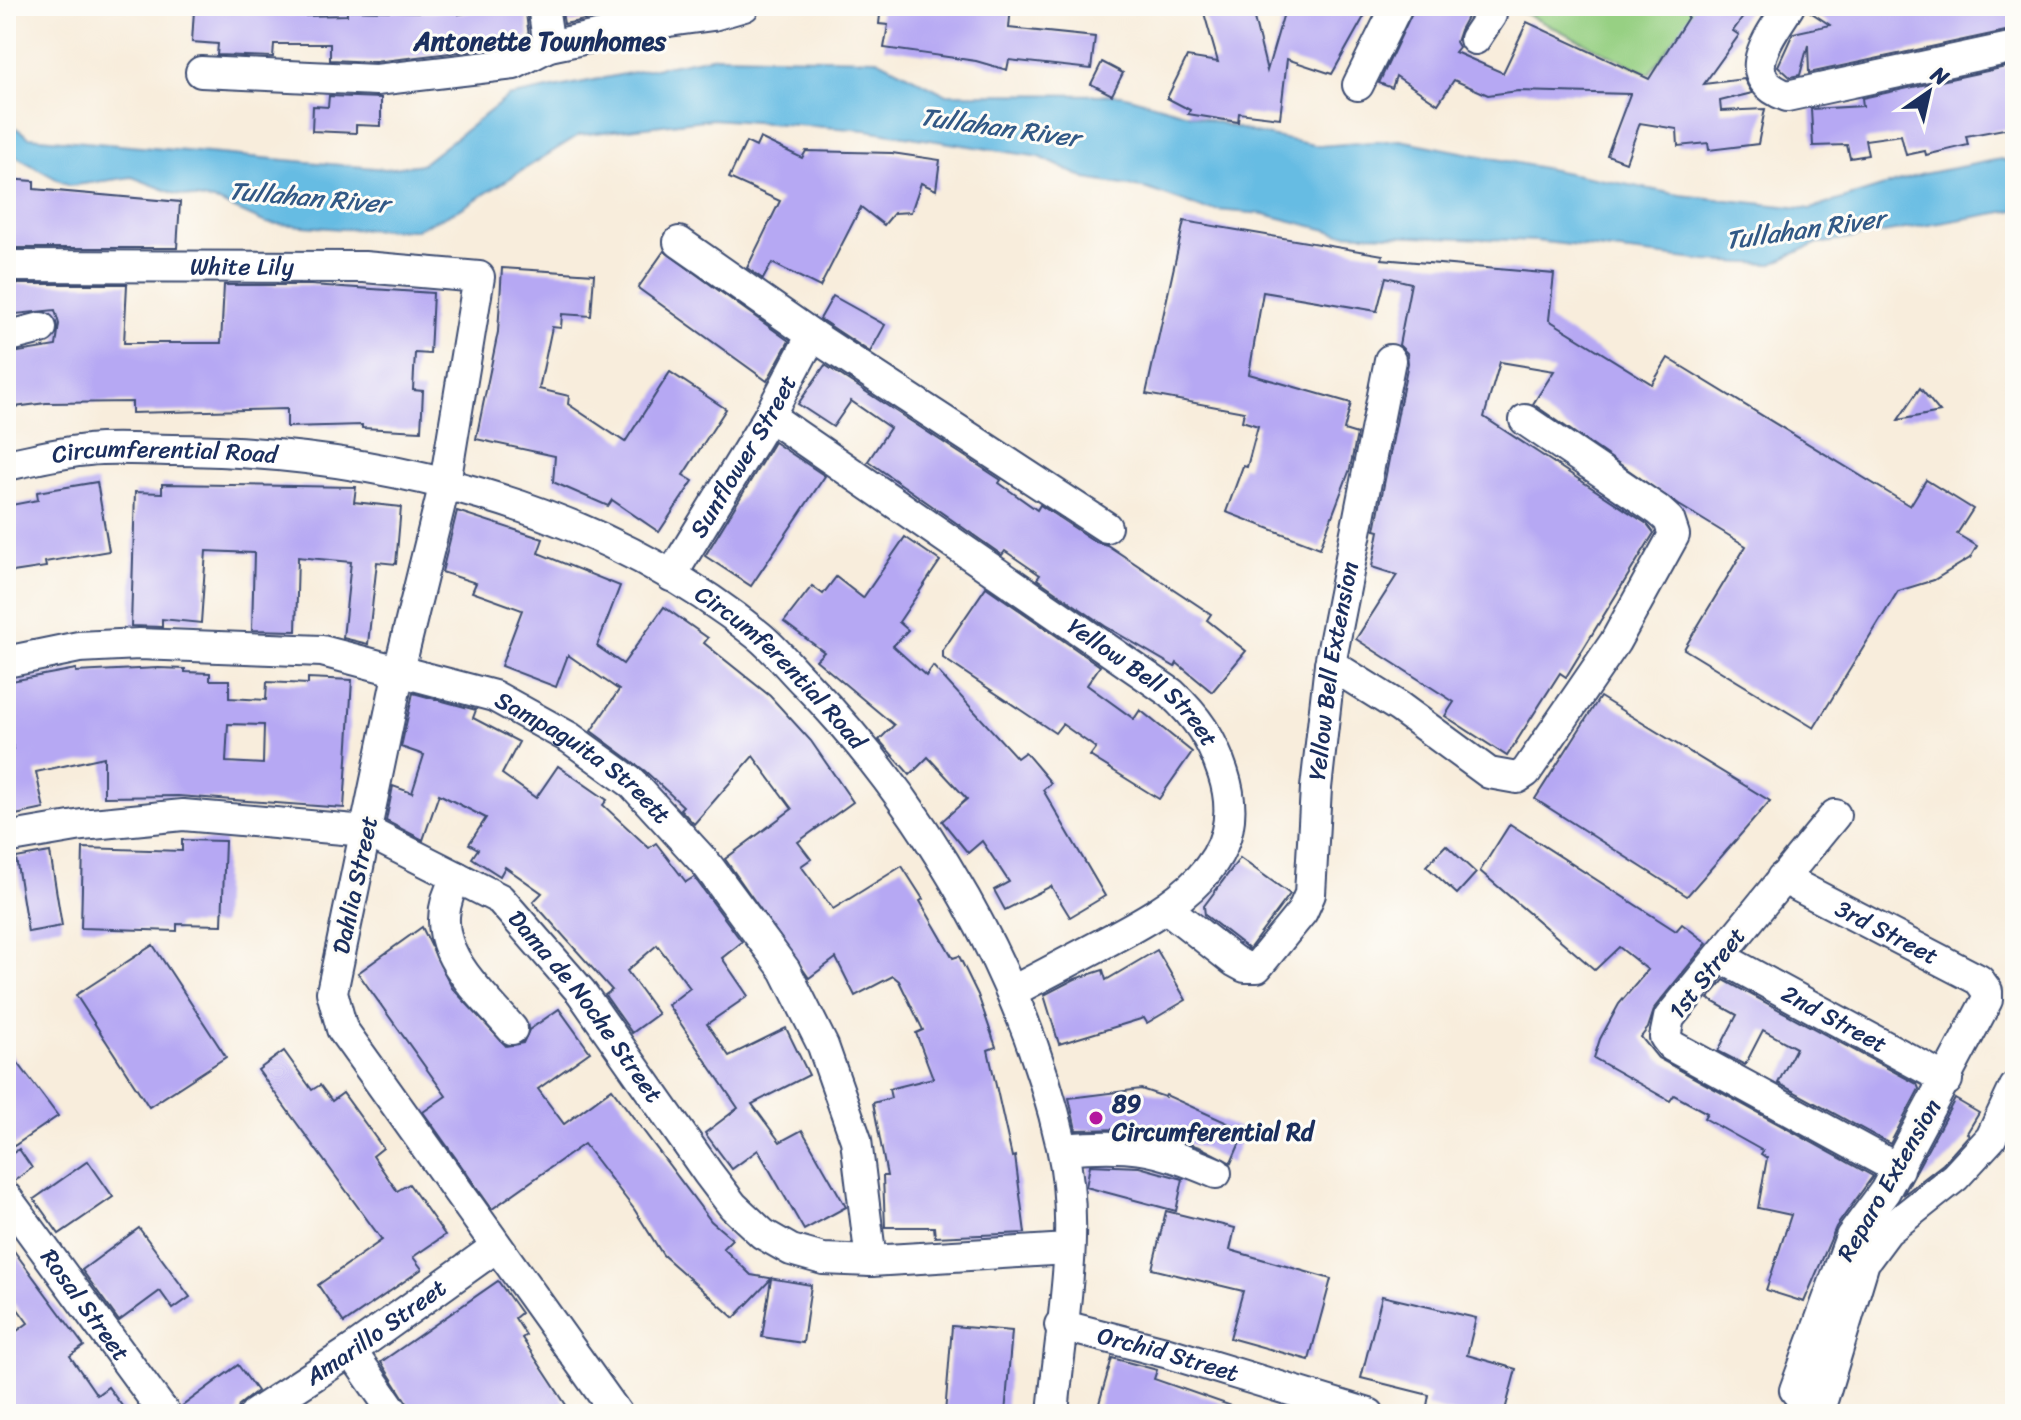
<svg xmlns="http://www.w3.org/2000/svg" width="2021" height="1420" font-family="Sriracha,sans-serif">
	<rect width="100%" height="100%" fill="#fdfcf7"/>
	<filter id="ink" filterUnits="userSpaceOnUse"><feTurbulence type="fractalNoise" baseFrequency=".0125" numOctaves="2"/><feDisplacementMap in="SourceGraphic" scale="16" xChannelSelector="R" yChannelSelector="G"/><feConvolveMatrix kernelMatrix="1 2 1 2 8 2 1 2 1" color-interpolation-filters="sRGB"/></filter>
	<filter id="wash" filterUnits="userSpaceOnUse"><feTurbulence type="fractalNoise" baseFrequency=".006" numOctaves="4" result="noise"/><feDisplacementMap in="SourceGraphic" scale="32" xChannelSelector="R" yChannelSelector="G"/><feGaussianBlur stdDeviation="1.8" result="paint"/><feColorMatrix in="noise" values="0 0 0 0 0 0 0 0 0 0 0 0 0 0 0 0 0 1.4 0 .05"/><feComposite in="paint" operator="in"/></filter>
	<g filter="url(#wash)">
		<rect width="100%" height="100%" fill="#f8eddc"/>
		<polygon fill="#97d083" stroke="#598070" stroke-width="2" points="1509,6 1698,6 1649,74"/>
		<polygon fill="#66bce3" stroke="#4076a0" stroke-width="2" points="716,56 877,59 945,94 1122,95 1255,133 1319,146 1400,140 1680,195 1811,209 1923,174 2001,159 2015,164 2015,210 1813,245 1772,264 1706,261 1536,241 1339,233 1264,214 1204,209 1148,189 1086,179 1040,157 866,130 712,119 579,135 462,208 415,230 341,229 266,223 219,202 176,194 132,177 69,186 6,151 6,121 29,137 386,169 422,164 508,97"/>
		<g id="blocks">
			<g fill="#b6a8f3" fill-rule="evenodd">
				<polygon points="509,6 525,6 529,36 509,46 375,62 330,60 330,44 274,44 273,57 217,55 218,44 192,42 194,10 303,16 347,15 347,10 434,12 459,8 459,14"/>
				<polygon points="561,6 608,6 610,15 564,24"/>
				<polygon points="881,6 1011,6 1009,28 1095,37 1091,69 1009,60 1007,70 976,61 884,48 888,25 879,24"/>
				<polygon points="1202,6 1251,6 1267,71 1286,6 1370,6 1332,74 1287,59 1280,118 1239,113 1238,122 1188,114 1190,110 1167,98 1187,57 1218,62"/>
				<polygon points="1415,6 1434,6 1443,13 1448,6 1473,6 1460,30 1456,42 1459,47 1455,52 1503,73 1527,22 1649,79 1695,6 1751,6 1733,31 1739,35 1704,84 1744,79 1752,93 1720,101 1721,111 1765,109 1758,144 1709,150 1708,143 1678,146 1677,129 1640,123 1626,162 1607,155 1630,94 1518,91 1488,95 1454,80 1438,104 1396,76 1392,88 1379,83"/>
				<polygon points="1807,6 2015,6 2015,29 1809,73 1808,45 1800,75 1790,77 1778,66 1793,33 1830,25 1806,9"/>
				<polygon points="1102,62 1123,73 1112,95 1091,84"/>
				<polygon points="2015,65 2015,127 1966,136 1968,145 1926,155 1925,151 1906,155 1901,135 1865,140 1868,155 1850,158 1847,145 1813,146 1811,109 1863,106 1862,98"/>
				<polygon points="329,96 381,98 381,126 356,125 356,133 312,131 313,106 328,107"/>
				<polygon points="760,138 802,158 806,151 892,153 940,160 936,190 921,183 911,212 894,213 884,225 861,207 820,287 772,263 763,279 747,268 780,201 729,178 746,142 756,147"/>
				<polygon points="6,179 34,181 34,189 180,202 177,248 6,248"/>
				<polygon points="1184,221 1383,255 1382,259 1554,274 1549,320 1652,384 1668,358 1910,506 1926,480 1973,509 1957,534 1977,546 1970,558 1934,580 1898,591 1814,728 1684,649 1746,546 1679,505 1533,404 1554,371 1500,362 1484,417 1647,524 1654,533 1566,677 1560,673 1507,756 1445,716 1454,702 1356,639 1397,575 1372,567 1379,531 1375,530 1408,363 1407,353 1399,345 1411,283 1386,277 1377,311 1263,292 1249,374 1351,403 1344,430 1357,434 1350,469 1320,548 1226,512 1243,466 1247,467 1258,426 1242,421 1244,412 1146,394"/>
				<polygon points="664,251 789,341 767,381 638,288"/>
				<polygon points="502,268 594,274 591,316 562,314 561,328 552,327 539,389 569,396 568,404 625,442 670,372 726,409 683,475 693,481 659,532 612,500 608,506 553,482 555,456 476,439 498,332"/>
				<polygon points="6,284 127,284 124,343 221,343 224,285 311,285 433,293 430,354 415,353 413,390 423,391 421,431 362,428 362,425 287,427 287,409 132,413 132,402 46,403 6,408 6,354 56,346 59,324 55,310 6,315"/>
				<polygon points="833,296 885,325 870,352 820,319"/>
				<polygon points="825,365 1001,480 999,483 1037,510 1040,505 1096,542 1107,545 1211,614 1207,620 1246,651 1212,692 1177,663 1175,667 1105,626 1037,579 1040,575 1005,551 1002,555 868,461 890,428 851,401 833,427 798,404"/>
				<polygon points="1920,388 1940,412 1898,420"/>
				<polygon points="774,442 825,476 751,586 705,556"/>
				<polygon points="97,482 109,551 45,562 46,567 6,573 6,506 38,500 37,492"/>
				<polygon points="162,484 356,487 354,502 401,507 396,564 377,562 368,644 343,638 351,562 298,557 296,631 252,630 254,553 206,551 201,623 162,619 162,627 131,626 135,492 162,493"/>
				<polygon points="457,511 543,539 538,553 620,586 597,646 623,664 664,607 708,638 704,643 770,696 811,741 853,802 798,842 811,859 801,866 833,909 902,866 923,899 920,901 953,958 959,956 978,995 996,1047 988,1050 1012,1157 1015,1156 1025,1233 935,1237 934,1227 885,1227 883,1176 887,1176 873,1103 891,1098 889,1089 933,1078 916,1033 923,1030 899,981 893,976 855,996 836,958 809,978 725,859 792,809 753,756 694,824 680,809 683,806 645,771 591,731 619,690 568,655 556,687 501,666 522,610 472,592 476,583 442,572"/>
				<polygon points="905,537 940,561 899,622 908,630 893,646 926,676 933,666 1017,758 1025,752 1051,783 1043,790 1105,896 1070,917 1051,886 1005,910 994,890 1009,882 982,841 968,853 942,821 967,799 928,757 910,775 879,740 894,725 816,660 824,652 784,622 812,586 823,594 836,577 863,598"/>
				<polygon points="986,587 1100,666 1087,685 1134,719 1140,710 1192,752 1159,799 1090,756 1096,748 1062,724 1055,733 943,658 943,650"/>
				<path d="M158,668L185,669V672L210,673V680H229V698L266,700L267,682L308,684V678L352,680L344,808L178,796L104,797V757L36,772L44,809L6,817V751L13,749L6,710V682L76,669V672ZM228,724L264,725L263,764L226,762Z"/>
				<polygon points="413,693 476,710 473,718 519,742 502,774 536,798 558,766 607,800 603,805 649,848 656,843 686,882 694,877 742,942 722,958 748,996 707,1024 729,1056 786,1028 809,1075 752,1104 780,1142 802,1130 846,1207 804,1230 758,1150 732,1169 705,1133 738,1108 668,1005 690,988 657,945 627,971 658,1014 632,1033 605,995 612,990 533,902 542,893 505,867 500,876 472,858 478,849 469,844 486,818 439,794 423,840 386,821 393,786 412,793 424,755 401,747"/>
				<polygon points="1600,697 1770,801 1687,896 1535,799"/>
				<polygon points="1510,824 1676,931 1682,924 1707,943 1655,1007 1648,1028 1641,1037 1658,1058 1873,1176 1836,1227 1804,1302 1766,1290 1791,1215 1758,1208 1767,1158 1761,1154 1763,1151 1704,1118 1707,1113 1674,1095 1670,1101 1594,1058 1600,1039 1619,1004 1648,970 1619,947 1595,970 1480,871"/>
				<polygon points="182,840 225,841 222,925 177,924 177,931 81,928 83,848 182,851"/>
				<polygon points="1446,845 1476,873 1457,894 1426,866"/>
				<polygon points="50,852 62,926 28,932 16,858"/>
				<polygon points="1240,858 1290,894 1249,949 1205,915 1204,906"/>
				<polygon points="422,927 452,988 506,1046 523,1043 529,1030 559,1009 590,1052 538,1089 564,1124 612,1089 711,1221 732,1239 723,1248 751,1275 811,1285 803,1343 762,1337 771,1279 734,1318 663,1255 634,1209 584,1144 492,1209 423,1112 446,1096 358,973"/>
				<polygon points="153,945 226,1057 149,1107 76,995"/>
				<polygon points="1157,950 1186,1000 1147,1023 1144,1018 1059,1044 1044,995 1075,979 1103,970 1106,980"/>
				<polygon points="1724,980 1917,1084 1919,1089 1890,1144 1778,1083 1796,1048 1763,1030 1745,1065 1718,1051 1737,1015 1708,999"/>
				<polygon points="6,1047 58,1116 14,1146 6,1134"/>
				<polygon points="284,1051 312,1090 320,1085 332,1101 343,1093 383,1148 373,1156 397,1191 409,1184 445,1235 413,1257 422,1269 344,1323 318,1285 382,1240 258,1070"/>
				<polygon points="1141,1089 1165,1097 1166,1095 1245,1131 1231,1163 1202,1148 1162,1135 1125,1129 1076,1130 1069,1098"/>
				<polygon points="1955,1099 1979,1113 1967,1133 1969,1135 1943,1164 1903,1195"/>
				<polygon points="19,1149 32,1168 14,1181 6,1179 6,1158"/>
				<polygon points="88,1161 113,1197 59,1234 34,1199"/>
				<polygon points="1090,1165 1139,1167 1183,1179 1176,1211 1086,1187"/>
				<polygon points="1166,1211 1235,1228 1230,1250 1331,1279 1309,1360 1230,1338 1243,1291 1152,1269"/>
				<polygon points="139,1228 190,1297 173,1309 160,1291 119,1321 82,1270"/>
				<polygon points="6,1240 84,1346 70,1356 97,1395 108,1387 128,1414 6,1414 6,1339 28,1323 6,1293"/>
				<polygon points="498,1281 521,1313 515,1318 526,1335 522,1338 572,1414 414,1414 381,1362"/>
				<polygon points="1382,1296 1476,1318 1467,1355 1516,1369 1504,1414 1457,1414 1427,1406 1429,1395 1361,1378"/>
				<polygon points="952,1326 1012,1331 1005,1414 945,1414"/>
				<polygon points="1112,1358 1157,1370 1154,1379 1246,1411 1246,1414 1096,1414"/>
				<polygon points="238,1365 257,1391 239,1405 237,1414 183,1414 181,1407"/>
			</g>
		</g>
	</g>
	<g filter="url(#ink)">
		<use href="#blocks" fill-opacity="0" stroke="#3c4c71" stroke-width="2"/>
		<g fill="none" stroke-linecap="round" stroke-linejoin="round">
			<defs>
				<g id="minor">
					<polyline points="543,6 549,46"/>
					<path d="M1789,6C1770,37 1735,77 1787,96L2015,47"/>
					<polyline points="1475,39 1491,15 1491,6"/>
					<polyline points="201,72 376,80 514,64 549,46 669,21 713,15 744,6"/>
					<polyline points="1358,85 1397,6"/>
					<polyline points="679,242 812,335 1106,527"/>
					<path id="s1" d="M6,266L364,267L479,277L445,483L399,670L332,992L342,1029L617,1414"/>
					<polyline points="6,337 41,328"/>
					<path id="s2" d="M769,416L1171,693C1197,717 1212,739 1223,773C1253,863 1172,907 1104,943C1074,959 1043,975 1013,991"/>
					<path id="s3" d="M6,465C33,460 61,452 88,450C116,447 145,450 172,450C377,451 597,504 759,636C776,650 791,669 806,684C927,809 1024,977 1062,1147C1082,1233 1060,1328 1053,1414"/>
					<path id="s4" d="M671,576L769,416L812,335"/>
					<path id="s5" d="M6,662L79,647L139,644L322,651L494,696L570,738L632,783L708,866L785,970L823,1046L856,1140L871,1261"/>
					<polyline points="1330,664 1399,707 1489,773 1517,778 1526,772 1615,642 1674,535 1669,520 1658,510 1525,420"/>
					<polyline points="1835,815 1669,1018 1665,1037 1672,1046 1898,1169"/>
					<path id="s6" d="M6,838L82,825L183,815L366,831L500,899L581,992L708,1173L733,1206L763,1234L791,1250L823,1259L871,1261L1068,1249"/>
					<path d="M457,877C419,941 472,983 512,1029"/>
					<path id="s7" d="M1782,878L1979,980L1987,991V1000L1885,1191L1851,1237L1795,1390L1814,1414"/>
					<path id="s8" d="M1168,909L1234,961L1245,967H1257L1302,912L1310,894L1316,788L1330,664L1390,360"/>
					<path id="s9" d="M1720,957L1947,1080"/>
					<path d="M1063,1149C1128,1143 1156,1147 1216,1173"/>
					<path id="s10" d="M6,1197L165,1414"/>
					<path id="s11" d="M1060,1325L1165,1352L1369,1414"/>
					<polyline points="351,1351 395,1414"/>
					<path id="s12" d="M255,1414L351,1351L496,1247"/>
					<polyline points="1818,1414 1864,1262 1887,1231 1955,1177 1991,1138 2015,1087"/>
				</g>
			</defs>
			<use href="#minor" stroke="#3c4c71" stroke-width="34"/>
			<use href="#minor" stroke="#fff" stroke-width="30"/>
		</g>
	</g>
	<circle fill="#b5179e" stroke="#fdfcf7" stroke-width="3" cx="1096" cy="1118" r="8"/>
	<g text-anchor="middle" stroke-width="6" stroke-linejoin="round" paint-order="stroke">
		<g font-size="24" fill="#1b2f5e" stroke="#fdfcf7">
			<text dy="8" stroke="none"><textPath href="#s1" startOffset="236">White Lily</textPath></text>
			<text dy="8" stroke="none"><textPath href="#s4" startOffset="140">Sunflower Street</textPath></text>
			<text dy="8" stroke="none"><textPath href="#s3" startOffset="160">Circumferential Road</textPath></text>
			<text dy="8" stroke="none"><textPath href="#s8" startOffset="424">Yellow Bell Extension</textPath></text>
			<text dy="8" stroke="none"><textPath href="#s3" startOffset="832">Circumferential Road</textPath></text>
			<text dy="8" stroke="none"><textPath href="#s2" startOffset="460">Yellow Bell Street</textPath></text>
			<text dy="8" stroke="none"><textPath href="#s5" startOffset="604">Sampaguita Streett</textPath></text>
			<text transform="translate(355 885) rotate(-78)" y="8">Dahlia Street</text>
			<text dy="8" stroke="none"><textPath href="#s7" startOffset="118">3rd Street</textPath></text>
			<text transform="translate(1707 973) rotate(-52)" y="8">1st Street</text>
			<text dy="8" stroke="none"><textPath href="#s6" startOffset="650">Dama de Noche Street</textPath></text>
			<text dy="8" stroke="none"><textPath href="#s9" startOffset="130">2nd Street</textPath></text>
			<text transform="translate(1889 1180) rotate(-60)" y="8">Reparo Extension</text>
			<text dy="8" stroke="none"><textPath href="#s10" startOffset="134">Rosal Street</textPath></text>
			<text dy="8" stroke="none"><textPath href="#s12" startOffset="146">Amarillo Street</textPath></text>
			<text dy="8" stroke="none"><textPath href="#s11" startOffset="112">Orchid Street</textPath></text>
		</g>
		<g font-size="24" font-weight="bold" fill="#1b2f5e" stroke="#fdfcf7" text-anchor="start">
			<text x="1112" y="1112">89<tspan x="1112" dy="28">Circumferential Rd</tspan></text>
		</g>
		<g font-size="26" font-weight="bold" fill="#1b2f5e" stroke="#fdfcf7">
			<text x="540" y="50">Antonette Townhomes</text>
		</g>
		<g font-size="26" font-style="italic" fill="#325986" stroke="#fdfcf7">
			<text transform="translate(1000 127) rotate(8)" y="9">Tullahan River</text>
			<text transform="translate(309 197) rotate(5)" y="9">Tullahan River</text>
			<text transform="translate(1805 229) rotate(-8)" y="9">Tullahan River</text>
		</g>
	</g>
	<rect width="2021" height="1420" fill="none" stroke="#fdfcf7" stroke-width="32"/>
	<g transform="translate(1929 92) rotate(34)" stroke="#fdfcf7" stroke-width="6" paint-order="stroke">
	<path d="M0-6L14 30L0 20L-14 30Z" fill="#1b2f5e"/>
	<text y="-12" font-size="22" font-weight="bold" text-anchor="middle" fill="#1b2f5e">N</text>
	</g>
</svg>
